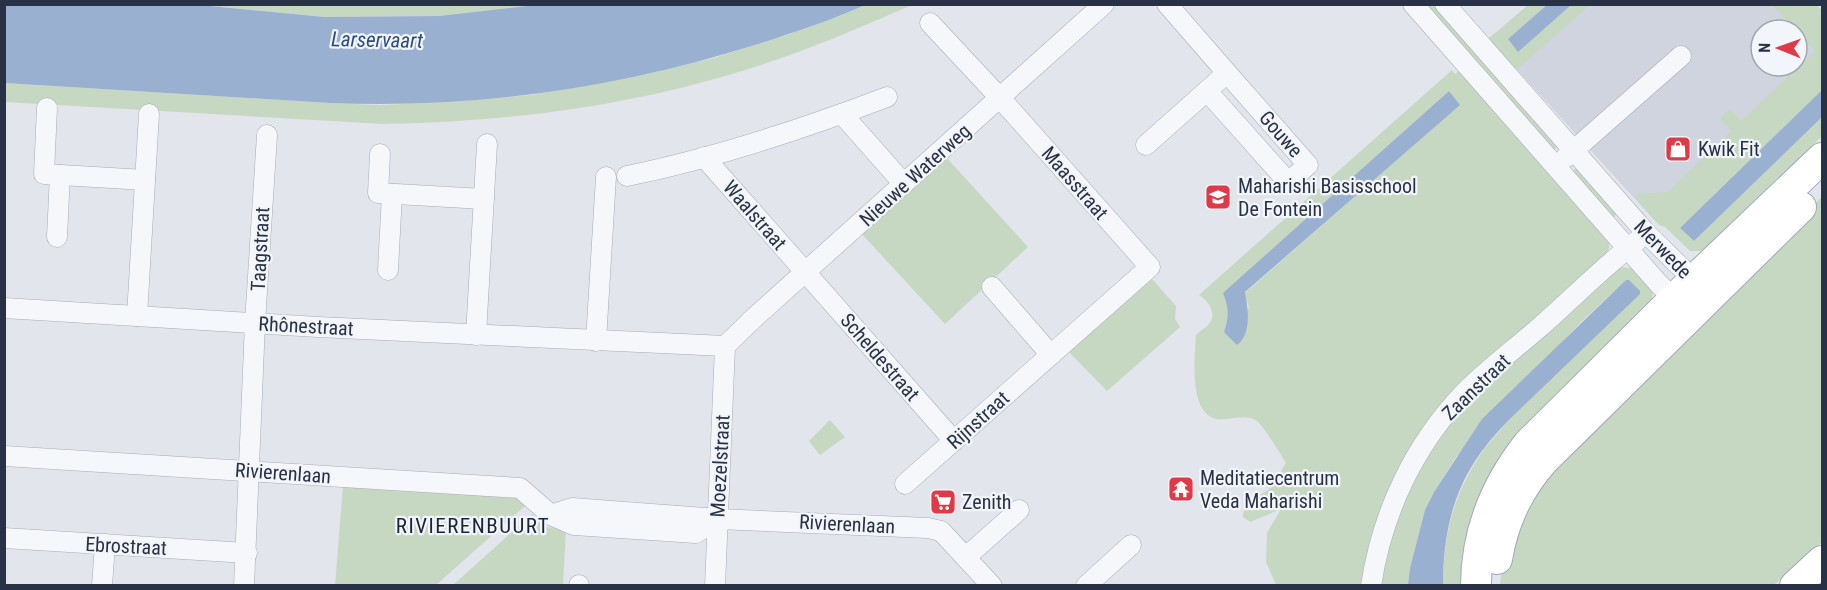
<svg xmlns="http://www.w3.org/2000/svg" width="1827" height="590" font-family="'Roboto Condensed',sans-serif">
	<rect width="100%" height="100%" fill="#e2e5ec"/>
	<path fill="#d0d4de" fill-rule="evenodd" d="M1539,4L1788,5L1822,40V63L1657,223L1502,53ZM1761,30H1797V66H1761Z"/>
	<g fill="#c6d7c2" fill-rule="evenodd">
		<polygon points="200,5 546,5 439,16 325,17"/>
		<path d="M865,5H912C874,21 837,38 798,52C666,101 523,122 383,124L5,102L4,83L330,103L380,105L451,102L532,95L651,73L714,58L791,33L840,16Z"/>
		<polygon points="1419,5 1438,5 1559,145 1553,151"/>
		<polygon points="1528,5 1547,5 1508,39 1518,52 1571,5 1590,5 1516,70 1488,39"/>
		<polygon points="1772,5 1817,5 1822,10 1822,90 1680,228 1694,241 1822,117 1822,136 1702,251 1690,251 1665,227 1659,225 1635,198 1638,194 1668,192 1731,131 1720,118 1730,109 1741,121 1815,51"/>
		<path d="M1452,70L1455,74L1460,70L1609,238V248L1606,256L1451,397L1363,585H1276L1266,562L1267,533L1281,509L1250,522L1243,517C1244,493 1258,500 1270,488C1277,481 1281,470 1286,463C1282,456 1262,424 1257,421C1245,413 1230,421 1216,419C1188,412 1195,357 1196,335C1200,331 1204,329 1208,325C1218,315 1209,301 1199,295ZM1449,91L1459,105L1245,293L1249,308L1224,332C1229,317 1229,308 1224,293Z"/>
		<polygon points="945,156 1028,247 945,324 861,233"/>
		<polygon points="1577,167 1618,213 1613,218 1572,172"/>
		<polygon points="1822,197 1822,542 1774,585 1500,586 1504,548 1565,444"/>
		<path d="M1620,267L1635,269L1653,292L1651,313L1469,526L1462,556L1461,585H1443C1444,531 1453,495 1484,449L1629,280H1626L1579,324L1456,457L1434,492L1425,510L1410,568L1408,585L1378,586L1383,559L1408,488L1446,426L1478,390L1613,271Z"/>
		<polygon points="1152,279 1176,306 1175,319 1180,327 1107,391 1069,352"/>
		<polygon points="830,420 845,437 820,455 809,441"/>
		<polygon points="343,486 514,496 525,506 436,585 335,586"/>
		<polygon points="532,514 546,527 566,529 563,585 452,586"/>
	</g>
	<g fill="#99b0d0">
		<path d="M200,5L325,17L439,16L546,4L865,5C830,21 794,32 758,44C619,88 475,109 330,103L5,83V5Z"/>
		<polygon points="1547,5 1571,5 1518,52 1508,39"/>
		<polygon points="1822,90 1822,117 1694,241 1680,228"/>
		<path d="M1449,91L1460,105L1245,292C1248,308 1252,334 1237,345L1224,332C1229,317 1229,308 1223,293Z"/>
		<path d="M1626,280H1629L1640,291V294C1607,326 1574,357 1541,389C1515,414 1487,439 1469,471C1449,506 1443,546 1443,585H1408L1410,568L1425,510L1434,492L1482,419Z"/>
	</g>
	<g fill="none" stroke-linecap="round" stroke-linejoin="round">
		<defs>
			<g id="street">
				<polyline points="1413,4 1658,283 1674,299 1685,303"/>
				<polyline points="1445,4 1647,234 1695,281 1697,289"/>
				<polyline points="1207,91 1288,182 1308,165 1227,73"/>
				<polyline points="47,108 44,174 145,180"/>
				<polyline points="842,114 904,184"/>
				<polyline points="1146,145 1227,73 1167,4"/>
				<polyline points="380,154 378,193 484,199"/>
				<polyline points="704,157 954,441"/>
				<polyline points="1565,158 1681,56"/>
				<path d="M627,176C715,158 803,129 887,97"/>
				<polyline points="57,237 60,175"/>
				<polyline points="388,270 392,194"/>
				<polyline points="992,287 1051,355"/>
				<polyline points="4,308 318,327 725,346"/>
				<polyline points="137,316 149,114"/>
				<polyline points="476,335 487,144"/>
				<polyline points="596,341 606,177"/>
				<polyline points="725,346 755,317 1104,4"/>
				<polyline points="4,456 520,488 551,515 574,525 696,533 718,519"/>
				<polyline points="905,484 1150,267 1001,99 930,23"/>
				<polyline points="551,515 572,508 718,519 928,528 941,531 992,586"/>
				<polyline points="4,538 247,553"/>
				<polyline points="966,557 1019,510"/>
				<polyline points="102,586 105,544"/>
				<polyline points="244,586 255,323 267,135"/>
				<polyline points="579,586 579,585"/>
				<polyline points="715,586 725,346"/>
				<polyline points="1086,586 1131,545"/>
				<path d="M1371,586C1382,513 1414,445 1465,392C1489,368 1516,348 1541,326C1573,298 1603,267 1637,241"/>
			</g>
			<g id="primary">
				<path d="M1497,559C1503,522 1519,488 1544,460L1801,207"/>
				<path d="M1476,586C1476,532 1495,486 1528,444L1674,299L1822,158"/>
				<polyline points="1795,586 1822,561"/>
			</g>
		</defs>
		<use href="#street" stroke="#a6abb7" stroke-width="21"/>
		<use href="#primary" stroke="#a0a8b9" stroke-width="32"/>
		<use href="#street" stroke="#f6f7fa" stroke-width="20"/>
		<use href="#primary" stroke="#fff" stroke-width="30"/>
	</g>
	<defs>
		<symbol id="shop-square" viewBox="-11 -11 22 22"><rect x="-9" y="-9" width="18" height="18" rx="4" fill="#de3a47" stroke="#f2f5f9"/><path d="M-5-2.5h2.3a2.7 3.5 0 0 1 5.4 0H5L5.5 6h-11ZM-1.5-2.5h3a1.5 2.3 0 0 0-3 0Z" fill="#fff"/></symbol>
		<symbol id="school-square" viewBox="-11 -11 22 22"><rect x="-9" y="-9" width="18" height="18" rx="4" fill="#de3a47" stroke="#f2f5f9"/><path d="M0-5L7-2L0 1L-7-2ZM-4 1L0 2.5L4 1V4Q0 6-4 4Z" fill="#fff"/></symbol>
		<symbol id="temple-square" viewBox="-11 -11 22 22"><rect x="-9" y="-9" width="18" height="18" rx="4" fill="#de3a47" stroke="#f2f5f9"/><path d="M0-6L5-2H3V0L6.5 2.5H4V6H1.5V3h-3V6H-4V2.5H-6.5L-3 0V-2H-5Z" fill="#fff"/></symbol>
		<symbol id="supermarket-square" viewBox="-11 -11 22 22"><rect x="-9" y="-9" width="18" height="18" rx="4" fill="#de3a47" stroke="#f2f5f9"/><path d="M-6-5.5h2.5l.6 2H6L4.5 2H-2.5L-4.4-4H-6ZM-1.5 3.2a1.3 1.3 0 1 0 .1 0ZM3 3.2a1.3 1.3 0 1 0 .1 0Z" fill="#fff"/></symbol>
	</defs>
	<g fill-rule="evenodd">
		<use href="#shop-square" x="1663" y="134" width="30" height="30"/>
		<use href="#school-square" x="1203" y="182" width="30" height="30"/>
		<use href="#temple-square" x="1166" y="474" width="30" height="30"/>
		<use href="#supermarket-square" x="928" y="487" width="30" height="30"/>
	</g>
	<g text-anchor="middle" stroke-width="4.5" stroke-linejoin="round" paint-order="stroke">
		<g font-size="20" fill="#283146" stroke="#f2f5f9">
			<text transform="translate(1281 134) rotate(49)" y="7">Gouwe</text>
			<text transform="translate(915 175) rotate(-42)" y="7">Nieuwe Waterweg</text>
			<text transform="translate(1075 183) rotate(49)" y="7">Maasstraat</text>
			<text transform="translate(755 215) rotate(49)" y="7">Waalstraat</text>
			<text transform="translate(260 249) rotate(-87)" y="7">Taagstraat</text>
			<text transform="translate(1663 249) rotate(46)" y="7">Merwede</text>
			<text transform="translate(306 326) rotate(3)" y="7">Rhônestraat</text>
			<text transform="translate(880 357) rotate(49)" y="7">Scheldestraat</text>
			<text transform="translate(1476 387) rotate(-44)" y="7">Zaanstraat</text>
			<text transform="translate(978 420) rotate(-42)" y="7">Rijnstraat</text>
			<text transform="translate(720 466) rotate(-87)" y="7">Moezelstraat</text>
			<text transform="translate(283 473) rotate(4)" y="7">Rivierenlaan</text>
			<text transform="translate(847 524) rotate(3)" y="7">Rivierenlaan</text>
			<text transform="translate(126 546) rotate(3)" y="7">Ebrostraat</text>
		</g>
		<g font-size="20" fill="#283146" stroke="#f2f5f9" text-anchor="start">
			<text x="1698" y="156">Kwik Fit</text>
			<text x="1238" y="193">Maharishi Basisschool<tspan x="1238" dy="23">De Fontein</tspan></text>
			<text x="1200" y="485">Meditatiecentrum<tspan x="1200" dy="23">Veda Maharishi</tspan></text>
			<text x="962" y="509">Zenith</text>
		</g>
		<g font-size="21" font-style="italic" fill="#2d4c80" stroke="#f2f5f9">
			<text transform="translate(377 40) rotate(1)" y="7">Larservaart</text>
		</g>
		<g font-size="21" letter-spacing="1.5" fill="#1a2237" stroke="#f2f5f9">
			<text x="473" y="533">RIVIERENBUURT</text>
		</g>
	</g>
	<rect width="1827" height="590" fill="none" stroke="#283146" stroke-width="12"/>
	<g transform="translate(1779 48) rotate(271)"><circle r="28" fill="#f2f5f9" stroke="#a1a7b1" stroke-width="1.5"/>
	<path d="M0-4.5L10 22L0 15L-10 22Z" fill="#de3a47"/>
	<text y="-9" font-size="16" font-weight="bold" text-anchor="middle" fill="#283146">N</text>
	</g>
</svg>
